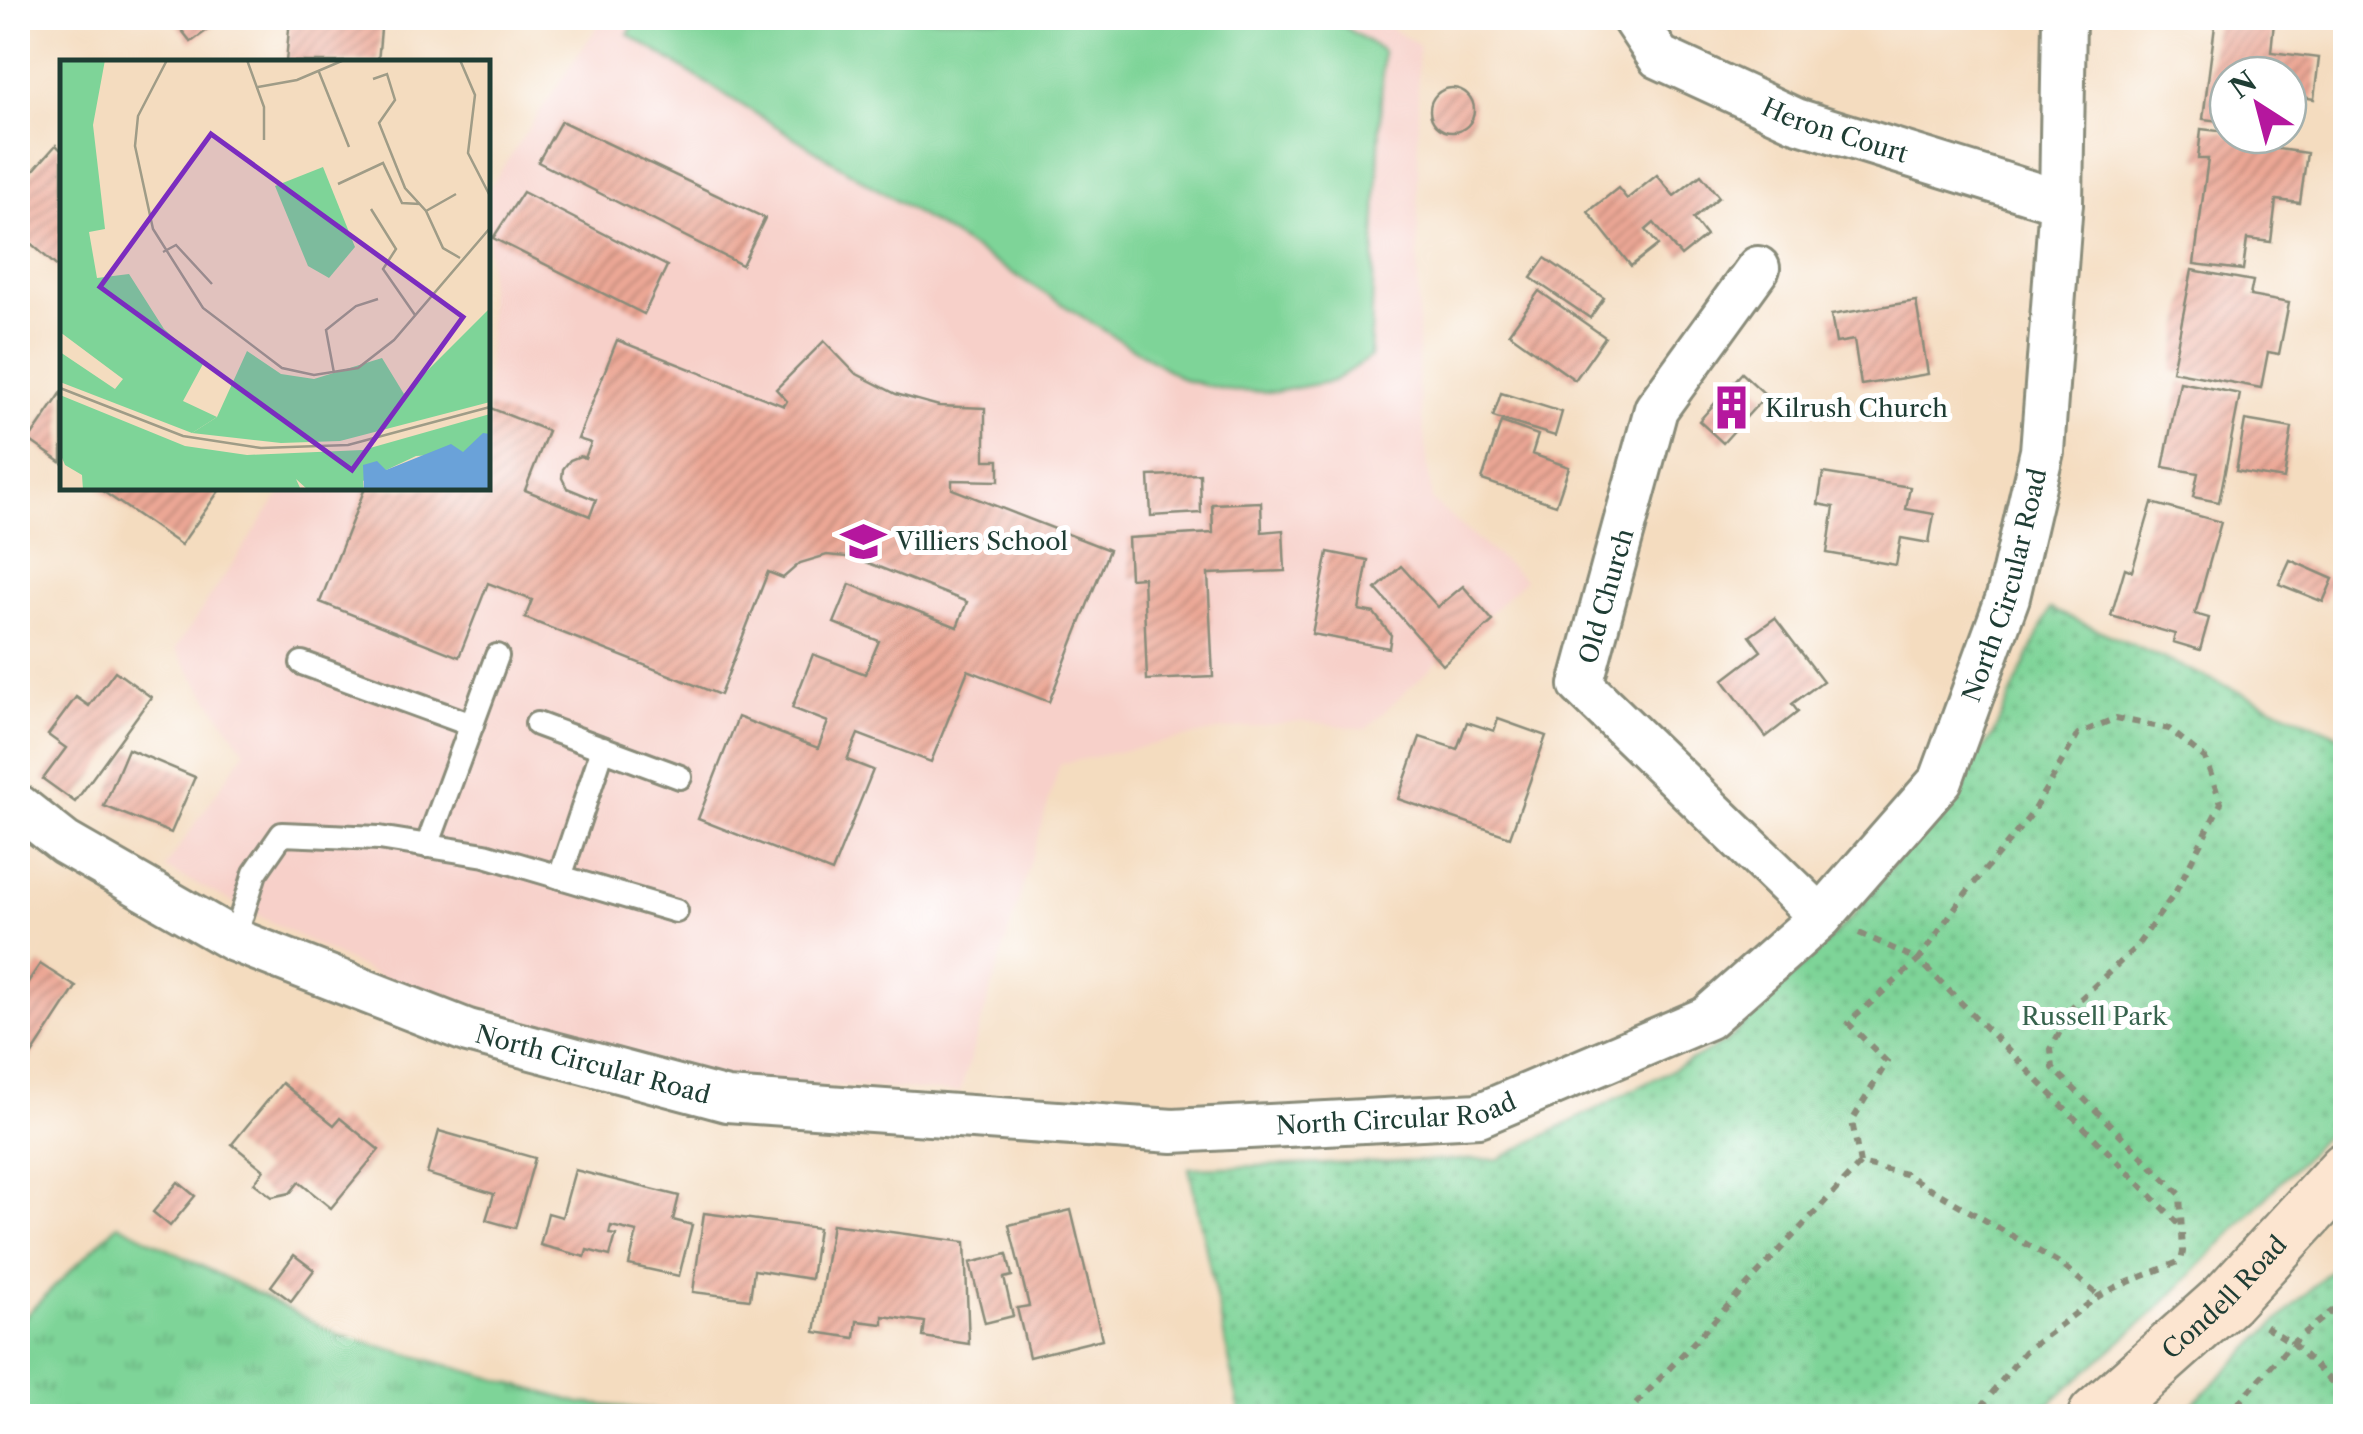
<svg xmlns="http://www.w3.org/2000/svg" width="2363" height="1434" font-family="'Libre Caslon Text',serif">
	<defs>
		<pattern id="grass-tufts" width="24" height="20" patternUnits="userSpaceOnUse" patternTransform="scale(2.5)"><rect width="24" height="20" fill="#7ed498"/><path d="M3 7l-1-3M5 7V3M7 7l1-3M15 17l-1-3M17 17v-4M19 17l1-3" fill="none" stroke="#67ad7d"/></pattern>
		<pattern id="park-dots" width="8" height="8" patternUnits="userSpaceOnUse" patternTransform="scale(2.5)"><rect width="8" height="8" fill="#7ed498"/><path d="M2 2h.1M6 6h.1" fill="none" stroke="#67ad7d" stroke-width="1.8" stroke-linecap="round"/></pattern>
		<pattern id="building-hatch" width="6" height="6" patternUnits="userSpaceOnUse" patternTransform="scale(2.5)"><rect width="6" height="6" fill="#eca795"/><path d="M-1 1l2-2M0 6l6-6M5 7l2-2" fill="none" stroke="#bf897a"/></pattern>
	</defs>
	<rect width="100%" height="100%" fill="#fff"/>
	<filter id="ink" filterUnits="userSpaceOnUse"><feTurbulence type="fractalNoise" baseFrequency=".01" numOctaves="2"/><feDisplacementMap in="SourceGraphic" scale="20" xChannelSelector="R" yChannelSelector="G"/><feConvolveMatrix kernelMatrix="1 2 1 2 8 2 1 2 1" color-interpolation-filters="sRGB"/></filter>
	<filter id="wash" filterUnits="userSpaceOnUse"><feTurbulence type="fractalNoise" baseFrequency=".0048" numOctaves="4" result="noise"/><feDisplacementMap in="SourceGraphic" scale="40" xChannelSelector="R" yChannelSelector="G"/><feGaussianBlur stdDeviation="2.25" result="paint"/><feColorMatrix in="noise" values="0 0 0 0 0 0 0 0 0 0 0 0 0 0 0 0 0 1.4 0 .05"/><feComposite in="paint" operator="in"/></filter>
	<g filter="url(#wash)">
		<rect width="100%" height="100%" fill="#f4dcbf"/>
		<polygon fill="#f7d0c9" points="603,18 1374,18 1418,45 1418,385 1432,501 1525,580 1366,729 1302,721 1222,730 1060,764 960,1092 721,1080 377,976 165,868 245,751 175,649 284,488 488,488 488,189"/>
		<polygon fill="url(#grass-tufts)" stroke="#4e8866" stroke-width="2.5" points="118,1224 337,1334 580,1403 713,1416 18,1416 18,1323"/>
		<g fill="url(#park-dots)" stroke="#4e8866" stroke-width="2.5">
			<polygon points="2050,609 2345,738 2345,1115 2158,1309 2035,1416 1241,1416 1189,1168 1499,1159 1726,1042 1853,916 1992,737"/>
			<polygon points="2345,1256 2345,1416 2180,1416"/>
		</g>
		<polygon fill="#7ed498" stroke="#4e8866" stroke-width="2.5" points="638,18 1330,18 1383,51 1370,357 1333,381 1275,392 1232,391 1184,380 628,34"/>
		<g id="blocks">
			<g fill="url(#building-hatch)">
				<polygon points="172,18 224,18 191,42"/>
				<polygon points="290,18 382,18 378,62 286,62"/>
				<polygon points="2216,18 2293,18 2292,24 2274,22 2271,52 2319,58 2314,99 2297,96 2293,131 2288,130 2288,75 2228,75 2228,122 2203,119"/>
				<circle cx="1452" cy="110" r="22"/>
				<polygon points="561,121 765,218 742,265 538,162"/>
				<polygon points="2201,129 2228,132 2228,135 2273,138 2271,148 2307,153 2300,203 2276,200 2271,242 2247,239 2243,270 2194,264 2208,159 2198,159"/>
				<polygon points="56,145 62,151 62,271 18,232 18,188"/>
				<polygon points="1657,175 1674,196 1701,175 1719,197 1693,219 1706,236 1681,256 1654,223 1646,230 1658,245 1631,266 1588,212 1618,188 1627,199"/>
				<polygon points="523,192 667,266 644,314 493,238"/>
				<polygon points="1545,258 1604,298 1590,318 1531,278"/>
				<polygon points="2192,270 2253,281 2250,296 2289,303 2279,354 2268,352 2261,388 2172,371"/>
				<polygon points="1539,291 1605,337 1575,380 1509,333"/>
				<polygon points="1916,301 1928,374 1861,385 1854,340 1836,343 1831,315"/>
				<polygon points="617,340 784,406 787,401 776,389 824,341 855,373 896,394 939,406 985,408 985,460 999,460 999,481 952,480 952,489 1109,550 1049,702 968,670 931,762 858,734 847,760 873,770 832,872 698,819 738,717 818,748 828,722 792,708 813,654 865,674 879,641 834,623 850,584 957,627 967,602 856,558 827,555 800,563 783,578 768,572 720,695 525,618 532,600 488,583 459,657 320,602 365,488 488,488 488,407 548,431 525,490 590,516 596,500 567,488 562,478 563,469 570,460 580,456 585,458 591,443 578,439"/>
				<polygon points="1742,373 1766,395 1723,443 1699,421"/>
				<polygon points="2180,382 2240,394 2219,502 2193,497 2198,473 2163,467"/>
				<polygon points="62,392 62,463 29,440"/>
				<polygon points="1501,393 1562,412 1555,436 1493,417"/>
				<polygon points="2245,420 2292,428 2284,479 2236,471"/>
				<polygon points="1501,422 1538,435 1532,454 1569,467 1556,505 1482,480"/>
				<polygon points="1823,473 1910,487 1906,509 1934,514 1929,543 1901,538 1896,565 1827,553 1834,507 1818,504"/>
				<polygon points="1200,474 1201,513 1151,516 1149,476"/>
				<polygon points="98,488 221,488 181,545"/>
				<polygon points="1261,502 1262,532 1283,530 1285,571 1208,574 1213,677 1147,680 1143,577 1130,578 1128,538 1213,533 1212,504"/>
				<polygon points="2152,503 2221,522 2195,614 2209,618 2200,650 2173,642 2175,634 2111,616 2125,568 2132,571"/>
				<polygon points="1328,552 1368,560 1359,610 1374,613 1391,635 1389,648 1312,634"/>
				<polygon points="2290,560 2333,579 2323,602 2279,584"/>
				<polygon points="1401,566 1438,607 1463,586 1493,621 1443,665 1376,589"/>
				<polygon points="1775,618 1823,681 1792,704 1798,712 1766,737 1723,680 1761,651 1750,636"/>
				<polygon points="115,671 151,697 75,802 43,779 66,748 48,735 76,697 89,706"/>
				<polygon points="1498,719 1546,736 1510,837 1398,799 1420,737 1457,749 1467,722 1494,731"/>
				<polygon points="128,749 195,777 171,833 104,806"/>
				<polygon points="40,964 76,987 18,1076 18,997"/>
				<polygon points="282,1083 334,1125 340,1118 379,1150 331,1208 299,1182 290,1193 272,1197 254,1183 264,1170 232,1144"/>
				<polygon points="439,1131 535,1158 515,1228 486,1220 494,1194 427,1174"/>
				<polygon points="575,1170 679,1196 673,1220 692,1225 679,1276 629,1265 637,1232 611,1226 609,1234 616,1235 610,1256 587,1250 585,1257 540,1245 548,1213 562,1217"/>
				<polygon points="178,1182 195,1196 170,1226 153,1212"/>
				<polygon points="1071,1210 1102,1339 1029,1357 1017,1308 1029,1306 1009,1225"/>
				<polygon points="704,1213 818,1228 811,1279 754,1270 750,1299 693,1292"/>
				<polygon points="832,1224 965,1242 969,1344 923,1337 925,1322 883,1316 883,1324 857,1321 855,1338 815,1332"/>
				<polygon points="1007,1254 1012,1276 1004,1278 1013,1316 985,1323 970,1263"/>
				<polygon points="294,1255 314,1270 291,1301 271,1286"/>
			</g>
		</g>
	</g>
	<g filter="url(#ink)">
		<use href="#blocks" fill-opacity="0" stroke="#8a8c7a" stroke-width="2.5"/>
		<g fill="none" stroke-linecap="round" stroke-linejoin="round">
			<defs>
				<g id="service">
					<polyline points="302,663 472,725"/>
					<polyline points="537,724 680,777"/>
					<polyline points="427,846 497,656"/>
					<polyline points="560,877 603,748"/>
					<polyline points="234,940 255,873 282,834 379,838 485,855 676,911"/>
				</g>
				<g id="minor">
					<path id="s1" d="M1633,18L1659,57L1796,120L2061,202"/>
					<polyline points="1758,268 1656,409 1581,685 1821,917"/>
					<path id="s2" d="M18,806L65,843L234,940L468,1031L727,1100L1173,1131L1479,1115L1707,1018L1821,917L1941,780L2008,597L2042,451L2061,202L2064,18"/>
				</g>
				<g id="secondary">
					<path id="s3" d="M2096,1416L2226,1300L2346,1170"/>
				</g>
			</defs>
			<use href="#service" stroke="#8a8c7a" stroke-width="28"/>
			<use href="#minor" stroke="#8a8c7a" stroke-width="48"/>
			<use href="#secondary" stroke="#8a8c7a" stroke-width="60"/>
			<g stroke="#8a8c7a" stroke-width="6" stroke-dasharray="8 8" stroke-linecap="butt">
				<polyline points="1859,933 1919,960 1961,899 2030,816 2078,734 2116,718 2169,729 2205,758 2221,803 2175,893 2136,947 2073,1006 2051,1049 2053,1068 2180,1194 2183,1252 2181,1261 2116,1287 2099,1296 2024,1352 1982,1406 1968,1416"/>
				<polyline points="1860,1164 1852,1121 1887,1062 1848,1023 1919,960 2180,1225"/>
				<polyline points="2265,1326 2292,1343 2346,1396"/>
				<polyline points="1625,1416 1860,1164 1905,1174 2061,1264 2099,1296"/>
				<polyline points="2227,1416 2292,1343 2346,1300"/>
			</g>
			<use href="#service" stroke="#fff" stroke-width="22"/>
			<use href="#minor" stroke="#fff" stroke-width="42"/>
			<use href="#secondary" stroke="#fce5d0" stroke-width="55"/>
		</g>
	</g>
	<defs>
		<symbol id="building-bare" viewBox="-9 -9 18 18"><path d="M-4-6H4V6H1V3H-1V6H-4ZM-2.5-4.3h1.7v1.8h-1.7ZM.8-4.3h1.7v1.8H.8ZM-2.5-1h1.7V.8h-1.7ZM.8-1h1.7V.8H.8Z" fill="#b5179e" stroke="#fff" stroke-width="2.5" paint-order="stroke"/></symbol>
		<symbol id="school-bare" viewBox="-9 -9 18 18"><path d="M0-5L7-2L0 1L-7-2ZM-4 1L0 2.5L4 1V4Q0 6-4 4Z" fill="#b5179e" stroke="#fff" stroke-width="2.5" paint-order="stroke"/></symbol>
	</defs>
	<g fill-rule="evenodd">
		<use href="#building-bare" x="1700" y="376" width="63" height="63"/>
		<use href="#school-bare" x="832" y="510" width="63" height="63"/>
	</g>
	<g text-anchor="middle" stroke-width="10" stroke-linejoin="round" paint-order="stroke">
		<g font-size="25" fill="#1f3d34" stroke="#fff">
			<text dy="9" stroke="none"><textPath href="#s1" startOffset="238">Heron Court</textPath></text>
			<text dy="9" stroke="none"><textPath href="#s2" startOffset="2315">North Circular Road</textPath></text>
			<text transform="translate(1606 596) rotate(-74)" y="9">Old Church</text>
			<text dy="9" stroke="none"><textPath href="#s2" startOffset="635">North Circular Road</textPath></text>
			<text dy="9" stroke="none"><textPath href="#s2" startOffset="1445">North Circular Road</textPath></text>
			<text dy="9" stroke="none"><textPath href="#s3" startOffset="175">Condell Road</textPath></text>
		</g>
		<g font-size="25" fill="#1f3d34" stroke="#fff" text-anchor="start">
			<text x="1765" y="417">Kilrush Church</text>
			<text x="896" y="550">Villiers School</text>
		</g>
		<g font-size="25" fill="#37634d" stroke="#fff">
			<text x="2094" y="1025">Russell Park</text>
		</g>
	</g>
	<g transform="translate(60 60)">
		<rect width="430" height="430" fill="#f4dcbf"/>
		<path d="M0,0H45L33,65L45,169L29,172L37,218L69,214L104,269L143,304L123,341L157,357L132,373L0,322V292L55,329L63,319L0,272Z" fill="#7ed498"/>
		<path d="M430,248V342L280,381L221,383L132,373L157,357L187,291L221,314L254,319L322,298L344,334ZM0,335L125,386L187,395L303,390L430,354V374L403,393L356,396L303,421L304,430H248L236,419L241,430H23L22,415L5,405L0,393Z" fill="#7ed498"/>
		<path d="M263,107L295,187L269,218L248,206L215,126Z" fill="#7ed498"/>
		<path d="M423,373L430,374V430H304L303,405L317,401L326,410L391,384L403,392Z" fill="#6aa2d9"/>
		<path fill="none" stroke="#9f9c87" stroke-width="2.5" d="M107,0L78,56L75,86L93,169L143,248L222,308L254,315L298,308L334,280L430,168M187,0L204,47V80M400,0L415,35L408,93L430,136M259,12L289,87M313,19L327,14L335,40L319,63L345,128L366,151L383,188L400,198M198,27L237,20L284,0M278,124L323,103L342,143L360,144M311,149L336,189L323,209L355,255M366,151L396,134M103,192L116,185L152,224M274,313L266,270L296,246L318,239M0,328L123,376L201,388L288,385L430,347"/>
		<path fill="#7b2cbf" fill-opacity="0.15" stroke="#7b2cbf" stroke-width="5" d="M151,74L403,257L292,410L40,227Z"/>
		<rect width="430" height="430" fill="none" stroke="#1f3d34" stroke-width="5"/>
	</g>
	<rect width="2363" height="1434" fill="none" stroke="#fff" stroke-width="60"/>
	<g transform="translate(2258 105) rotate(324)"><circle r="48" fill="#ffffff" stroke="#a5b1ae" stroke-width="2.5"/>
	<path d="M0-8L18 38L0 25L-18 38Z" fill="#b5179e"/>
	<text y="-15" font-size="28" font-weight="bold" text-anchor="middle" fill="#1f3d34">N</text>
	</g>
</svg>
